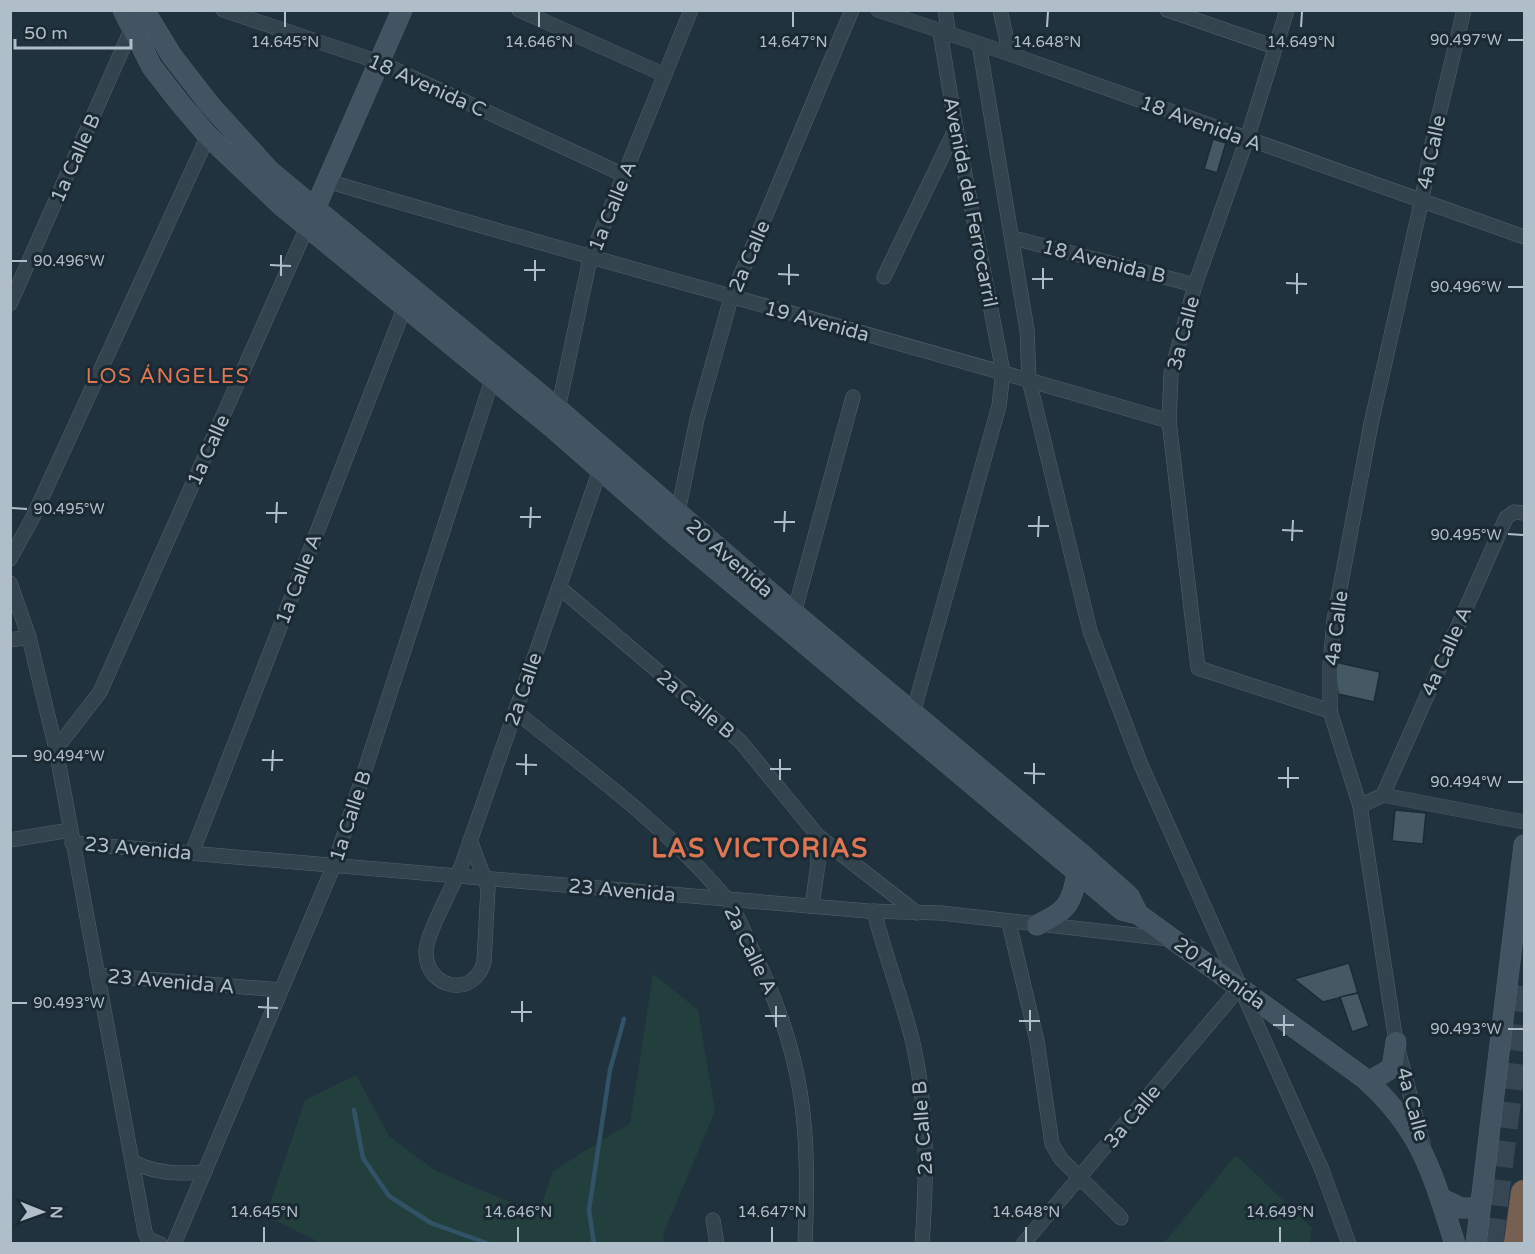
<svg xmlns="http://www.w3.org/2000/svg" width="1535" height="1254" font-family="'Varela Round',sans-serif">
	<rect width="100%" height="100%" fill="#20323e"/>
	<g fill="#223f3d">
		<polygon points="653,974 698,1010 715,1111 664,1232 663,1243 321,1243 266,1216 305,1100 356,1075 389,1136 436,1171 539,1214 553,1171 630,1123"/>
		<polygon points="1236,1155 1312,1228 1310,1243 1164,1243"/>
	</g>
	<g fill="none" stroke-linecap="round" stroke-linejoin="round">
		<g stroke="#325267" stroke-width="4.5">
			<polyline points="354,1110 363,1158 389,1196 431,1223 489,1244"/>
			<polyline points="594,1244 589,1210 610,1070 624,1019"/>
		</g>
	</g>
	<g fill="#445964" stroke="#1c2b35" stroke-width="1.5">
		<polygon points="1213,139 1226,143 1217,173 1204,169"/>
		<polygon points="1335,662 1380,672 1374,702 1338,694"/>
		<polygon points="1395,810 1426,813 1423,844 1392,841"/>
		<polygon points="1349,963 1358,993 1323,1002 1294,979"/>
		<polygon points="1358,993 1369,1026 1352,1032 1340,997"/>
	</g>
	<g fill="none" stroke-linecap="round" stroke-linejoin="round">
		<polyline stroke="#364753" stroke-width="26" stroke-dasharray="26 13" stroke-linecap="butt" points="1490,1244 1524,974"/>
		<defs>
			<g id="street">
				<polyline points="223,10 379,62 624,175"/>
				<polyline points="519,10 665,75"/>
				<polyline points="878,10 1010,54 1524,237"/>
				<polyline points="945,10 949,35"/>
				<polyline points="1000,10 1010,54"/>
				<polyline points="1167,10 1275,47"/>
				<polyline points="1287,10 1247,139 1195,285 1171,374 1169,421 1198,668 1330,711"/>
				<polyline points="979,44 1027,330 1029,380 1090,631 1141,765 1322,1170 1349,1244"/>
				<path d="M327,181C607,264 889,338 1169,421"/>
				<polyline points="1013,238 1195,285"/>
				<polyline points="884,277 956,128"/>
				<polyline points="10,304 131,30 136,27"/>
				<polyline points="558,409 590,259 691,10"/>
				<polyline points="678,512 697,419 731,298 852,10"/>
				<polyline points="10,559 33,517 208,136"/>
				<polyline points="10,583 29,637 56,749 145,1232 148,1239 160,1244"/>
				<polyline points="559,587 741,742 818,836 917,913"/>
				<polyline points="794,613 853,397"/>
				<polyline points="10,640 29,637"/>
				<path d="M515,711C588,770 665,825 725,897C737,911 744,933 752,949C805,1057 810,1126 805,1244"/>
				<polyline points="913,713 999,406 1003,372 956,128 940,32"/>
				<polyline points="56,749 100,692 308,225"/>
				<polyline points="1383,795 1506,518 1514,512 1524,513"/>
				<polyline points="1360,806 1383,795 1524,822"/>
				<polyline points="10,840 70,830"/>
				<path d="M470,840L488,888L484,962C474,999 426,989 426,952C426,933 454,886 462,864C508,733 554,601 600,470"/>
				<polyline points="72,843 868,911 941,913 1170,939"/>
				<polyline points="192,853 405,306"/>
				<polyline points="812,906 818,864 818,836"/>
				<path d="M874,911C885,956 902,998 913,1043C928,1108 927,1177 922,1244"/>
				<polyline points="1009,923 1037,1041 1052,1144 1061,1159 1121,1218"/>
				<polyline points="97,975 281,990"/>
				<polyline points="1423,1144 1396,1042 1360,806 1330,711 1330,666 1334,620 1371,424 1422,199 1430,152 1464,10"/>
				<path d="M133,1162C157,1174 179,1174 205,1172"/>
				<polyline points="713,1220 717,1244"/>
				<polyline points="174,1244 334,865 493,377"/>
				<polyline points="1023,1244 1240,987"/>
			</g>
			<g id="secondary">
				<path d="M123,10L152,67L180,103L208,136L283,207L554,429L674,534L1122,910L1138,914L1364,1078C1422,1130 1432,1172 1455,1244"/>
				<polyline points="144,10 172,56 210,105 270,171 558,409 794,613 1084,856 1129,896 1138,914"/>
				<polyline points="310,220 402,10"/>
				<path d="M1037,925C1066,912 1073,903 1077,872"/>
				<polyline points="1368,1082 1392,1068 1396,1042"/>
				<polyline points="1440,1198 1461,1208 1480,1208"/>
				<polyline points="1476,1244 1524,845"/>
			</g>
			<polyline id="highway" points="1517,1244 1524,1193"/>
		</defs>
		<use href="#street" stroke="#53616c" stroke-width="15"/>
		<use href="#secondary" stroke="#53616c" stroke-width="21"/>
		<use href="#highway" stroke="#404e59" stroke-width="27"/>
		<use href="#street" stroke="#34444e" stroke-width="14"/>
		<use href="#secondary" stroke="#425361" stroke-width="20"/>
		<use href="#highway" stroke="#756051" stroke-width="26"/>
	</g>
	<path fill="none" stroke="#b0bec9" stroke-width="2" d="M285,27V12M539,27V12M793,27V12M1047,27L1048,12M1301,27L1302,12M1508,40H1523M12,261H27M270,265L291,266M524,270H545M778,274L799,275M281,276V255M1032,279H1053M535,281V260M1286,283L1307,284M789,285V264M1508,287H1523M1043,289V268M1297,294V273M12,508L27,509M266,513H287M520,517H541M774,522H795M276,523L277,502M1028,526H1049M530,528L531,507M1282,530L1303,531M784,532L785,511M1508,534L1523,535M1038,537L1039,516M1292,541L1293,520M12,756H27M262,760H283M516,764L537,765M770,769H791M272,771L273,750M1024,773L1045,774M526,775V754M1278,778H1299M780,780V759M1508,782H1523M1034,784V763M1288,788V767M12,1003H27M258,1007L278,1008M511,1012H532M765,1016H786M268,1018V997M1019,1021H1040M522,1022V1001M1273,1025H1294M776,1027V1006M1508,1029H1523M1030,1031V1010M1284,1036V1015M264,1242V1227M518,1242V1227M772,1242V1227M1026,1242V1227M1280,1242V1227"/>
	<g text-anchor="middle" stroke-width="6" stroke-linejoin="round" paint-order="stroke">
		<g font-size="20" fill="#b0bec9" stroke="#1a2932">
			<text transform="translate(427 85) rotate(24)" y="7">18 Avenida C</text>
			<text transform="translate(1201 123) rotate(20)" y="7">18 Avenida A</text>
			<text transform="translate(1431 152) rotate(-78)" y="7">4a Calle</text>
			<text transform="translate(75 158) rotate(-66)" y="7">1a Calle B</text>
			<text transform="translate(971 202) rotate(79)" y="7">Avenida del Ferrocarril</text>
			<text transform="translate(612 206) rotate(-68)" y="7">1a Calle A</text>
			<text transform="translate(749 256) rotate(-67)" y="7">2a Calle</text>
			<text transform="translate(1104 261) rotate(14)" y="7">18 Avenida B</text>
			<text transform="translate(817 321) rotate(15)" y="7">19 Avenida</text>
			<text transform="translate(1183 333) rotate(-75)" y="7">3a Calle</text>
			<text transform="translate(208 450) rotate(-66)" y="7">1a Calle</text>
			<text transform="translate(730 558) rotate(41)" y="7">20 Avenida</text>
			<text transform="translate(298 579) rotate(-69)" y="7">1a Calle A</text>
			<text transform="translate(1336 628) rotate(-83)" y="7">4a Calle</text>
			<text transform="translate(1446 651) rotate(-66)" y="7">4a Calle A</text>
			<text transform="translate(523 689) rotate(-71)" y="7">2a Calle</text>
			<text transform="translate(696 704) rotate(40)" y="7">2a Calle B</text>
			<text transform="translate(350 816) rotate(-72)" y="7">1a Calle B</text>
			<text transform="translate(138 848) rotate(5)" y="7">23 Avenida</text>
			<text transform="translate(622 890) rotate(5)" y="7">23 Avenida</text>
			<text transform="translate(751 950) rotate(64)" y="7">2a Calle A</text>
			<text transform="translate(1220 973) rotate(36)" y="7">20 Avenida</text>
			<text transform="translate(171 981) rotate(5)" y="7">23 Avenida A</text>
			<text transform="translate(1413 1104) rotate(75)" y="7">4a Calle</text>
			<text transform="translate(1132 1116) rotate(-50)" y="7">3a Calle</text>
			<text transform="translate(922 1128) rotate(-94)" y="7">2a Calle B</text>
		</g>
		<g font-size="21" letter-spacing="1.5" fill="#df7755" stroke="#1a2932">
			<text x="168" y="383">LOS ÁNGELES</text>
		</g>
		<g font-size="26" font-weight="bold" letter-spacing="1.5" fill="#df7755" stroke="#1a2932">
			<text x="760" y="857">LAS VICTORIAS</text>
		</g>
	</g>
	<g font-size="15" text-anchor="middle" fill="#b0bec9" stroke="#1a2932" stroke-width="6" stroke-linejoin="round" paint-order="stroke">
		<text x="1466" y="45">90.497°W</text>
		<text x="285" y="47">14.645°N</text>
		<text x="539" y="47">14.646°N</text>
		<text x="793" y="47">14.647°N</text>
		<text x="1047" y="47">14.648°N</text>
		<text x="1301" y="47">14.649°N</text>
		<text x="69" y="266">90.496°W</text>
		<text x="1466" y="292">90.496°W</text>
		<text x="69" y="514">90.495°W</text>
		<text x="1466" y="540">90.495°W</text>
		<text x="69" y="761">90.494°W</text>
		<text x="1466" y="787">90.494°W</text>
		<text x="69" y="1008">90.493°W</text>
		<text x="1466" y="1034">90.493°W</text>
		<text x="264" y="1217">14.645°N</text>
		<text x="518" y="1217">14.646°N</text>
		<text x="772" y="1217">14.647°N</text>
		<text x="1026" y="1217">14.648°N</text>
		<text x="1280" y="1217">14.649°N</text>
	</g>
	<rect width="1535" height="1254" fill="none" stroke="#b0bec9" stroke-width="24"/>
	<g transform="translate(42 1212) rotate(91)" stroke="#1a2932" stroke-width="4.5" paint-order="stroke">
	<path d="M0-4.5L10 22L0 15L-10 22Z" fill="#b0bec9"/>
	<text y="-9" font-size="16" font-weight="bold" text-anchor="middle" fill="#b0bec9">N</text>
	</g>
	<path d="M15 39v9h116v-9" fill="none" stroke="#b0bec9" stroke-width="3"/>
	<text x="24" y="39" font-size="18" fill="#b0bec9" stroke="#1a2932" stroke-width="4.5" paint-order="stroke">50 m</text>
</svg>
